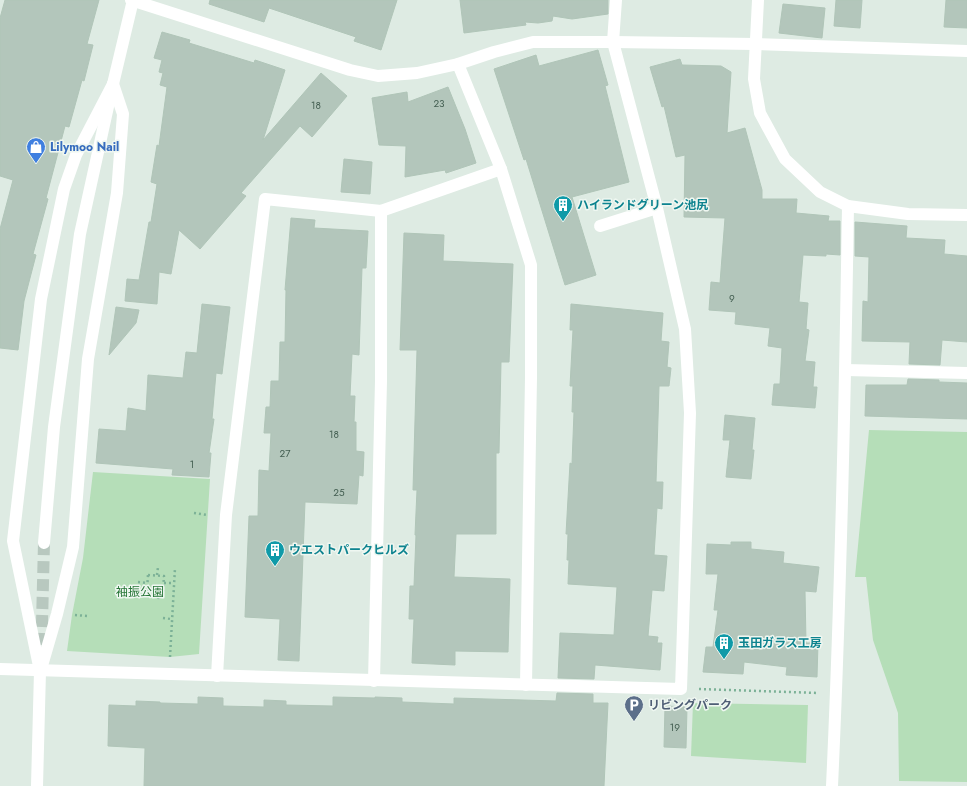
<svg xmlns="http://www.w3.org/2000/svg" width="967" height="786" font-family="Jost,'Noto Sans JP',sans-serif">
	<rect width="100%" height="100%" fill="#deebe3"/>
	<g fill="#b5deb8">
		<polygon points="869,430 967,432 967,782 899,781 898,713 873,640 866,577 855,577"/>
		<polygon points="93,472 210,479 199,654 170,657 67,651 72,615 83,558"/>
		<polygon points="693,703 808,705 806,763 691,756"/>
	</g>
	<g fill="#b3c6bb" stroke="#b0c5b8">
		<polygon points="5,0 99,0 87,44 93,45 84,81 82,80 69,127 65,126 46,198 48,199 33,254 36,255 24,301 18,350 0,348 0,229 13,180 0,176 0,18"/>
		<polygon points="210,0 397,0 381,50 354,41 356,37 269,8 264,22 209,4"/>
		<polygon points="460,0 608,0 608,14 572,19 553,16 552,21 538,23 525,22 526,25 464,33"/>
		<polygon points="836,0 862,0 860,28 834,26"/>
		<polygon points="946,0 967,0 967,28 944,27"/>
		<polygon points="783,4 825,8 822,38 779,33"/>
		<polygon points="162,32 190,40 189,43 254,63 255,60 285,70 263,140 321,73 347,96 312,137 300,126 241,193 246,196 200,249 179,230 171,274 159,272 157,304 125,301 127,279 139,280 149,222 151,222 157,184 151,182 157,145 159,146 167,87 160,85 163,73 159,72 162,60 154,58"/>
		<polygon points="598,50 608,85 605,86 629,182 572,197 596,275 565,285 526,159 524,160 494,69 536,55 539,66"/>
		<polygon points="680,59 682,65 721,66 731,72 727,133 745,128 762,190 762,199 797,199 796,213 829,216 828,221 840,221 840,255 826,254 826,256 803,255 799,302 808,303 806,329 809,330 805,361 815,362 813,387 817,387 815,408 772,405 774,384 780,384 782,348 768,346 770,328 735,324 736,312 709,310 711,282 720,283 725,218 684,217 685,155 676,157 664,106 662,107 650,67"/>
		<polygon points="448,87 465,129 476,163 446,173 445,170 405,177 406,146 379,145 372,98 407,92 408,102"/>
		<polygon points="344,159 372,162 370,194 341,192"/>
		<polygon points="291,218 315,220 314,228 368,231 366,268 362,268 359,355 352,354 350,396 355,396 354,422 356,422 356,451 364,452 363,476 359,475 357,504 305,502 299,661 278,660 280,619 245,617 249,516 258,516 259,470 269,471 271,433 264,433 266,407 270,407 271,381 279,381 280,342 285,342 286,290 285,290"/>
		<polygon points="855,222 907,226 906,238 945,240 944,254 967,256 967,342 942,340 940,365 909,364 910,342 862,341 863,301 868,302 869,257 855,256"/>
		<polygon points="404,233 444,235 443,261 513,264 509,362 501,362 499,453 496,453 496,534 456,534 454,577 510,579 508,652 455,651 455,665 412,663 414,619 409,619 410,586 414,586 416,535 415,535 417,490 413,490 417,350 400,350"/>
		<polygon points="202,304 230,307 222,374 216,373 212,419 214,419 209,453 211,453 209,477 172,475 173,469 96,463 99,429 126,431 128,408 146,411 148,375 183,378 186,352 197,353"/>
		<polygon points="571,304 663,313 661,341 669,342 667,367 671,368 669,386 659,386 656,482 663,482 662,509 657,508 654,555 667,556 664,591 652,590 648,636 658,637 657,643 662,643 660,670 595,665 594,679 558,678 560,633 614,635 617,587 568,584 569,560 567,560 568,534 566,534 570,463 572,464 574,412 572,412 573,386 570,386 573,330 570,330"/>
		<polygon points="116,307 139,310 136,323 109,355"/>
		<polygon points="908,379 939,380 939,382 967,383 967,419 865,416 866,385 907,385"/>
		<polygon points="725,415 755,418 752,450 754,450 751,479 726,477 730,440 723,440"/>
		<polygon points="731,542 751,542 751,549 784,552 783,563 819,567 816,592 805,591 806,643 818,643 817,677 786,675 787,667 744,662 743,674 703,672 706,647 713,647 718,610 714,610 718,574 706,574 707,544 731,545"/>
		<polygon points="557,693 593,694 593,703 608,703 604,786 144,786 145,748 108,746 109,705 136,706 136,701 160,702 160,703 198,704 198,697 223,698 223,706 264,707 264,700 286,701 286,705 333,706 333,697 375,698 375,697 402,698 402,702 454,704 454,698 556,701"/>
		<polygon points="665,706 687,707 686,748 664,747"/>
	</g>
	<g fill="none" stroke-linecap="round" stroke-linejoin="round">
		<polyline stroke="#b8c8bf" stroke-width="12" stroke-dasharray="12 6" stroke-linecap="butt" points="41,663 44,543"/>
		<g stroke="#7cb197" stroke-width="2.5" stroke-dasharray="2 3" stroke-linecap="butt">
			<polyline points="194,513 207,515"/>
			<polygon points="148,575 164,576 163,591 147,590"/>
			<polyline points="157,575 158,567"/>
			<polyline points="138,582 148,583"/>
			<polyline points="164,583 174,583"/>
			<polyline points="158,599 159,591"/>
			<polyline points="75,615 87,616"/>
			<polyline points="163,618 171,619"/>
			<polyline points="170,657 175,568"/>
			<polyline points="699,689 818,693"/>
		</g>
		<g stroke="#fff" stroke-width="12">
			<polyline points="131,0 350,70 378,76 417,73 458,64 494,52 533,42 613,42 755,44 967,51"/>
			<polyline points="758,0 754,79 760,113 785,159 820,192 848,206 908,214 967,215"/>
			<polyline points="458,64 501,169 531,265 531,377 526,685"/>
			<polyline points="600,226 657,208"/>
			<polyline points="846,370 967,373"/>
			<polyline points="44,543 54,427 80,234 113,84 133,0"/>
			<polyline points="0,669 681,689 690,413 685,329 657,208 613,42 616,0"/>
			<polyline points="41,669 57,614 73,547 88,359 117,193 123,114 113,84"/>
			<polyline points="217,676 226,515 265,199 381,211 501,169"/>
			<polyline points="374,681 381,381 381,211"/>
			<polyline points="37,786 40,671 13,541 41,299 64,189 76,155 113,84"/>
			<path d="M832,786C841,593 845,399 848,206"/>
		</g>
	</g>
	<defs>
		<symbol id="shop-pin" viewBox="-11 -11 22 30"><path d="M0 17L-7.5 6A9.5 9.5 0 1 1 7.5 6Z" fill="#3f7fe0" stroke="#eff7f1"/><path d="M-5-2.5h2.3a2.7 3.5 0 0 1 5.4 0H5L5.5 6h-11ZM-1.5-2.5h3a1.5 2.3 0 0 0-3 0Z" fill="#fff"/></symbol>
		<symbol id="building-pin" viewBox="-11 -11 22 30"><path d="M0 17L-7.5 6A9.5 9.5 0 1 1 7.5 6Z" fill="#0f9aa8" stroke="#eff7f1"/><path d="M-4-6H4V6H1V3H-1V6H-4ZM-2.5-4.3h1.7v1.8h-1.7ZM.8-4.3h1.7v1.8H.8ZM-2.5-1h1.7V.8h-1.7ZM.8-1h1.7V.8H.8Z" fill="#fff"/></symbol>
		<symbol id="parking-pin" viewBox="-11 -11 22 30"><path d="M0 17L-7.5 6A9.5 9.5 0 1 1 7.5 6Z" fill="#5c6f8a" stroke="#eff7f1"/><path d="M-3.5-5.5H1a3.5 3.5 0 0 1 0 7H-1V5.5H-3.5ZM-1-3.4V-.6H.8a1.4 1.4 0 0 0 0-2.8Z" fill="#fff"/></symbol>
	</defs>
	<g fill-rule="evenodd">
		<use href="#shop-pin" x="25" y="136" width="22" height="30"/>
		<use href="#building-pin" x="552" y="194" width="22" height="30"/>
		<use href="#building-pin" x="264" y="539" width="22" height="30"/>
		<use href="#building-pin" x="713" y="632" width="22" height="30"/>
		<use href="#parking-pin" x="623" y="694" width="22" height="30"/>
	</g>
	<g text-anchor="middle" stroke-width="3" stroke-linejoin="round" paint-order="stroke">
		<g font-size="10" fill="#435e51">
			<text x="439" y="107">23</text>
			<text x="316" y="109">18</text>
			<text x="732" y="302">9</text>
			<text x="334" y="438">18</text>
			<text x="285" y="457">27</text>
			<text x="192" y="468">1</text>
			<text x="339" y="496">25</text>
			<text x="675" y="731">19</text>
		</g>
		<g font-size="12" font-weight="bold" fill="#366cbe" stroke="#eff7f1" text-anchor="start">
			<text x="50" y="151">Lilymoo Nail</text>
		</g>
		<g font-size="12" font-weight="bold" fill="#0d838f" stroke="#eff7f1" text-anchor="start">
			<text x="577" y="209">ハイランドグリーン池尻</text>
			<text x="289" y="554">ウエストパークヒルズ</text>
			<text x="738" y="647">玉田ガラス工房</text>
		</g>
		<g font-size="12" fill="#267536" stroke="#eff7f1">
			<text x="140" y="596">袖振公園</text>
		</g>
		<g font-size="12" font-weight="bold" fill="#4e5e75" stroke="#eff7f1" text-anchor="start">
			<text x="648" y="709">リビングパーク</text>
		</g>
	</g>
</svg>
